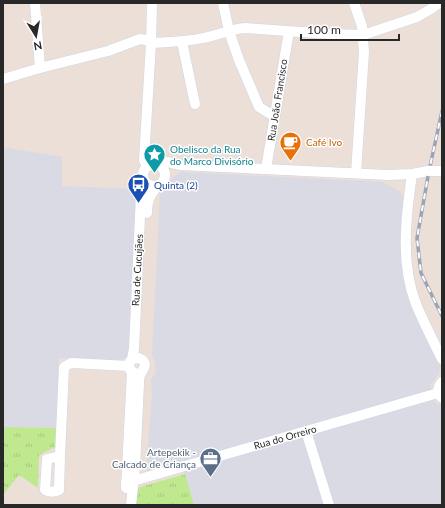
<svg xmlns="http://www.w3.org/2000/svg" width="445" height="508" font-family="Lato,sans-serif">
	<defs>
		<pattern id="grass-tufts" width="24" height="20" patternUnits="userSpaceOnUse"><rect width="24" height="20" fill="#c0e98f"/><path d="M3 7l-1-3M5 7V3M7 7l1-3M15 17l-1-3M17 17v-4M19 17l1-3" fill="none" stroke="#a5c87b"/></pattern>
	</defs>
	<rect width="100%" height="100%" fill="#ecdfd8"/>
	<g fill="#dadae4">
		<polygon points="3,147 62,157 62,186 136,189 130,344 127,357 120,361 59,358 57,428 3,427"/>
		<polygon points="182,172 383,182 399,191 402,195 404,200 400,245 403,276 412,307 440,366 439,374 430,385 436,404 442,404 442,505 194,505 181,461 146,471 152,392 151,380 156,372 155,362 152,356 160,193 174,176"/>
	</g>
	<g fill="url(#grass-tufts)">
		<polygon points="3,427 57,428 55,447 39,455 38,488 19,475 3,495"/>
		<polygon points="185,474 194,505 135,505 136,491 140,487"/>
	</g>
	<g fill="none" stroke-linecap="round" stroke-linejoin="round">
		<defs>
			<g id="minor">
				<polyline points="35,3 40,68"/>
				<polyline points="223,3 229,31 239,60 259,107 274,116"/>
				<polyline points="354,3 362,26 364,52 356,173"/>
				<polyline points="182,42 195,104"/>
				<path d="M151,43C168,42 186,42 203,38C218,35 231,29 245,28L329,34L363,35L417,17L431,9L439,3"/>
				<polyline points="3,79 40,68 108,51 140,39 146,40 151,43"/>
				<circle cx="154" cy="175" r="11"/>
				<polyline points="158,165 167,162 181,165 222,167 388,175 412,174 428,171"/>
				<polyline points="147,167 144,160 151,43 152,3"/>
				<polyline points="266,169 289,31"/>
				<path d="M412,174C406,216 400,263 416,304C424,323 433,341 442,359"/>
				<path d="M147,213C147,201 150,194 159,185"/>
				<polyline points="132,359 134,349 141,194 144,181"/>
				<path d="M442,382C437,387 437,393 442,398"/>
				<polyline points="306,431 329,505"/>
				<path d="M60,456L59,490C54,492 50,493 45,490L47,459L60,456L64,367L71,363L129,366"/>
				<polyline points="126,483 438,393"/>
				<polyline points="126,488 132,372"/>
				<path d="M131,505L135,467L139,383C139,380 139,376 141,373C145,367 148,362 139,358L132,359L129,363L130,370L136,374L141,373"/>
			</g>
		</defs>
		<use href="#minor" stroke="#cdd6e3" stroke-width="11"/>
		<use href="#minor" stroke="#fff" stroke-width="10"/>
		<defs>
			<polyline id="rail" points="442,111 429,171 417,238 421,273 442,316"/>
		</defs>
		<use href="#rail" stroke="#9ba4b5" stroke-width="3.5"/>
		<use href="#rail" stroke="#fff" stroke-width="2" stroke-dasharray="6" stroke-linecap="butt"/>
		<defs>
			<polyline id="minor-bridge" points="428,171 442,171"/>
		</defs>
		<use href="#minor-bridge" stroke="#cdd6e3" stroke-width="11" stroke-linecap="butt"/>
		<use href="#minor-bridge" stroke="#fff" stroke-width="10"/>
	</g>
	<defs>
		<symbol id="cafe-pin" viewBox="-11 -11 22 30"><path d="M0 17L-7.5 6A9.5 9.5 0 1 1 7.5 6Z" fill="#e8710a" stroke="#fff"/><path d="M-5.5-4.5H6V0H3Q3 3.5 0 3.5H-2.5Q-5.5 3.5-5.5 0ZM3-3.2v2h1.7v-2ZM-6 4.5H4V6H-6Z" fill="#fff"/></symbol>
		<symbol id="sight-pin" viewBox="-11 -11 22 30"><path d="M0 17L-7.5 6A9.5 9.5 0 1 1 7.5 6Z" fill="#0f9aa8" stroke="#fff"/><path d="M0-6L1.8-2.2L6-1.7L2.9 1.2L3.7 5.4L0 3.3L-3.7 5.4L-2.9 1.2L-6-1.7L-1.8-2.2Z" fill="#fff"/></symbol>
		<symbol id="bus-pin" viewBox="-11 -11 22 30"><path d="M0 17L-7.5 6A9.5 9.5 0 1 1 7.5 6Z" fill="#1a4fb4" stroke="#fff"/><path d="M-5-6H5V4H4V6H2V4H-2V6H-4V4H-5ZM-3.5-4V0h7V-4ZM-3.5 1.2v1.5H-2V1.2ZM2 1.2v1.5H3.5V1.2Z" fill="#fff"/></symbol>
		<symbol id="office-pin" viewBox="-11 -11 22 30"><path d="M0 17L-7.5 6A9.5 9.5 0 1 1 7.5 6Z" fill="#5c6f8a" stroke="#fff"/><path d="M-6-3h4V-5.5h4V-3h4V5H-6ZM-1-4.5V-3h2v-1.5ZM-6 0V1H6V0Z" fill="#fff"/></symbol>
	</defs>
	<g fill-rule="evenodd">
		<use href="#cafe-pin" x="278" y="130" width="25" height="34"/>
		<use href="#sight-pin" x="142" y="142" width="25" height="34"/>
		<use href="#bus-pin" x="126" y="172" width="25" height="34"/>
		<use href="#office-pin" x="198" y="446" width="25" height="34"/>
	</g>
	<g text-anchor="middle" stroke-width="3" stroke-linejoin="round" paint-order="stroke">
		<g font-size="10" fill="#282828" stroke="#fff">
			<text transform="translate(277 100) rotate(-81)" y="4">Rua João Francisco</text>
			<text transform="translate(137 270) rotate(-87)" y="4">Rua de Cucujães</text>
			<text transform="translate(285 437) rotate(-16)" y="4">Rua do Orreiro</text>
		</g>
		<g font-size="10" fill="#c56008" stroke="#fff" text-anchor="start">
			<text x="306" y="146">Café Ivo</text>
		</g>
		<g font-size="10" fill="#0d838f" stroke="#fff" text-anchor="start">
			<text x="170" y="153">Obelisco da Rua<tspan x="170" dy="12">do Marco Divisório</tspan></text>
		</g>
		<g font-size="10" fill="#164399" stroke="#fff" text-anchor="start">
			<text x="154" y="189">Quinta (2)</text>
		</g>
		<g font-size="10" fill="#4e5e75" stroke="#fff" text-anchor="end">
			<text x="196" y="456">Artepekik -<tspan x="196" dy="12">Calcado de Criança</tspan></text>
		</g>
	</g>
	<rect width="445" height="508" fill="none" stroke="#282828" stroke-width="8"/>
	<g transform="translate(36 36) rotate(169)" stroke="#ffffff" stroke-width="3" paint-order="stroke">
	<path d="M0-3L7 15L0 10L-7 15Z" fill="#282828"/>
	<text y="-6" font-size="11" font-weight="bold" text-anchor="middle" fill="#282828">N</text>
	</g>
	<path d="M301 34v6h98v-6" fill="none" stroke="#282828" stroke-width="2"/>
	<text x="307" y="34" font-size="12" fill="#282828" stroke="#ffffff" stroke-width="3" paint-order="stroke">100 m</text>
</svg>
